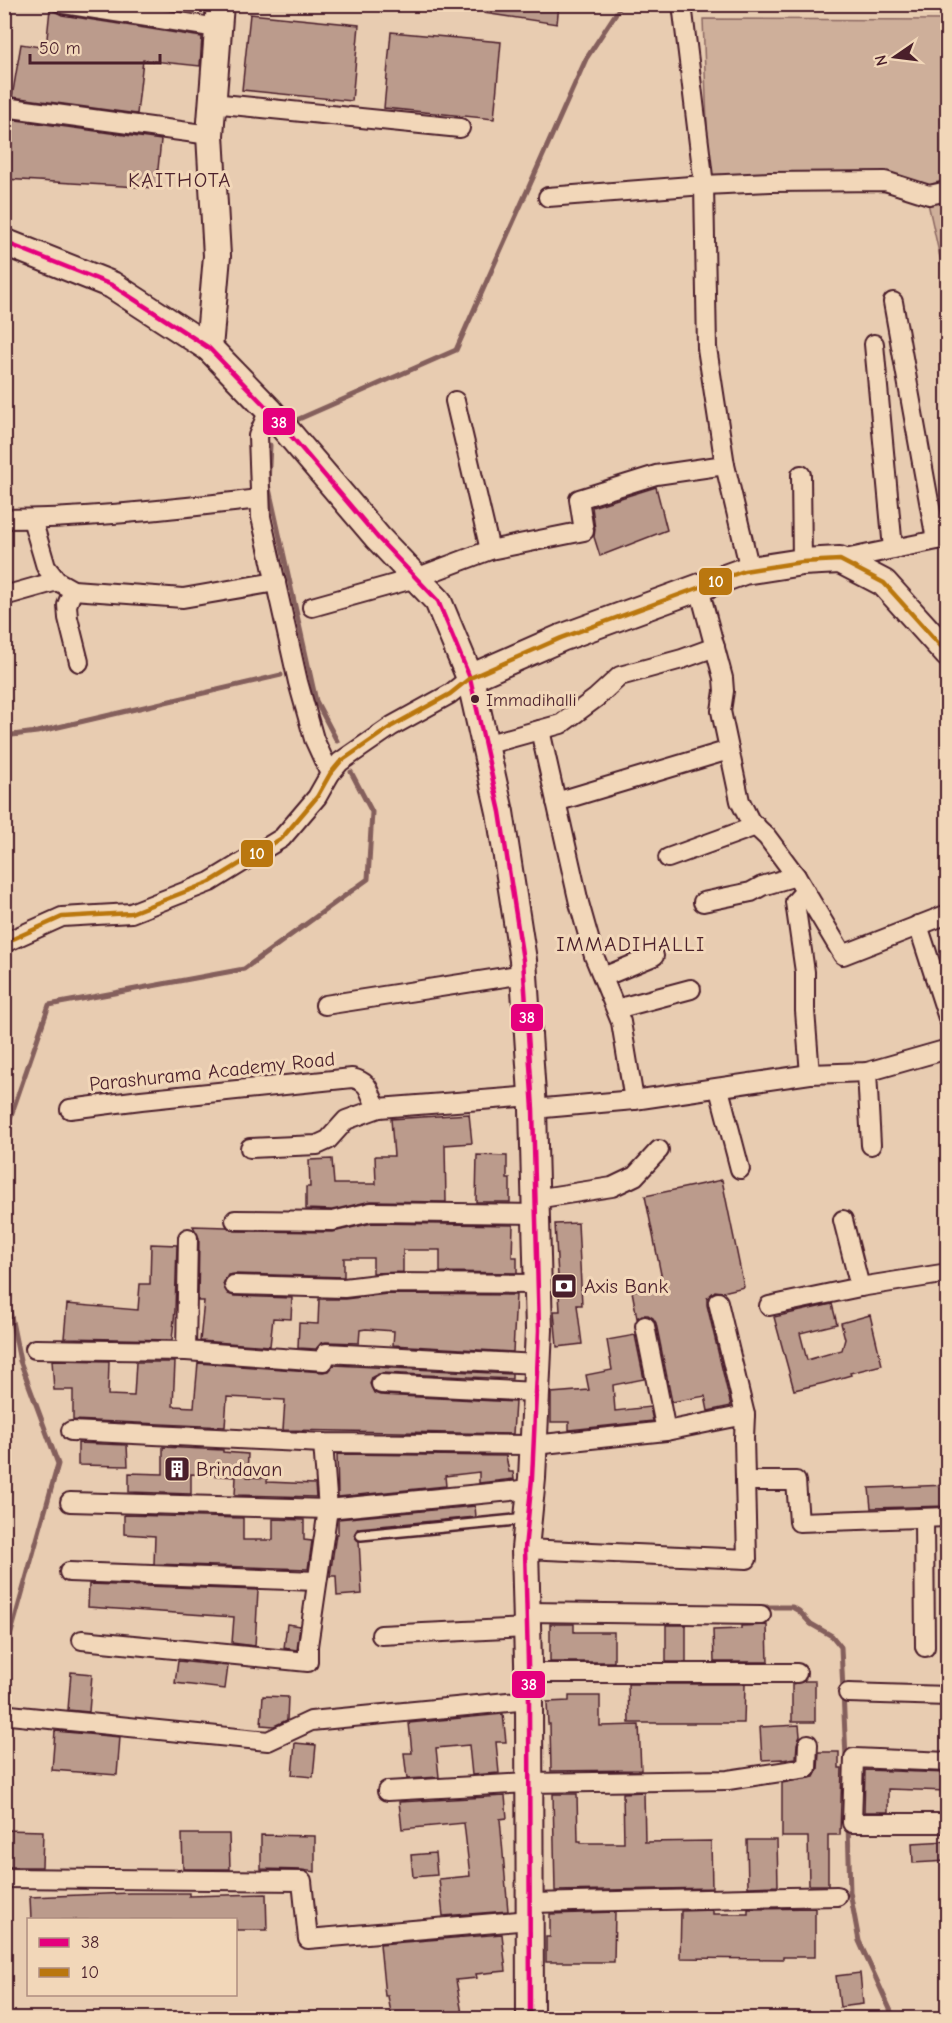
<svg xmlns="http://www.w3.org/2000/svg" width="952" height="2023" font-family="'Comic Neue',sans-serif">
	<rect width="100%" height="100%" fill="#e8ccb1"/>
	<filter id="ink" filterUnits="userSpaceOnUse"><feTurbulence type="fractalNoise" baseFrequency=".0167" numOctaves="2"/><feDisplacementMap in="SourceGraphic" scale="12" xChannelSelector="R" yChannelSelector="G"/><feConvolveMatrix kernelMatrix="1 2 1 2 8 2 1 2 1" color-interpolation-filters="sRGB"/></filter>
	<g filter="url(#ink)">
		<g fill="#ceaf9a" stroke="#8c6762" stroke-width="1.5">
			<polygon points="703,19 947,20 947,179 899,195 817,177 709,176"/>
			<polygon points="947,199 947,289 928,203"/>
		</g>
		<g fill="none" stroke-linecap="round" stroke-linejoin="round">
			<g stroke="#845e5b" stroke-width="5">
				<polyline points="292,422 456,350 586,59 622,4"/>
				<polyline points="270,445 268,484 316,701 337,741"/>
				<polyline points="4,736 37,732 281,675"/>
				<polyline points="4,1155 6,1130 49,1005 244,969 368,879 372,812 351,772"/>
				<polyline points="4,1281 20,1361 58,1464 4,1658"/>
				<polyline points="762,1607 792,1607 799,1611 811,1624 832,1636 841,1647 846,1758"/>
				<polyline points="848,1825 850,1892 859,1941 894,2018"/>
			</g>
		</g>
		<g fill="#bb9b8c" stroke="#4a1f2b" stroke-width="1.5">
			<polygon points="485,4 559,4 557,24 484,13"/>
			<polygon points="50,9 62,15 202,37 200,66 143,60 137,114 12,97 21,44 46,48"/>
			<polygon points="250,14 359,25 352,101 242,90"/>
			<polygon points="391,32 501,42 494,119 384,108"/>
			<polygon points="9,119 161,140 156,188 4,179 4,120"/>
			<polygon points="656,487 667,530 600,556 594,537 595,529 592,507"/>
			<polygon points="469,1114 472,1143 445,1145 446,1202 371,1201 332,1210 306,1209 306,1187 310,1187 309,1160 332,1159 334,1184 376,1184 375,1156 394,1156 391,1119"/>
			<polygon points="477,1155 507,1156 507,1179 510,1179 510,1202 476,1202"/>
			<polygon points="722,1180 744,1287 723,1292 715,1291 707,1298 707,1305 731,1406 708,1411 705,1396 672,1402 656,1323 653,1318 648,1315 642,1315 637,1318 632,1291 663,1284 645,1196"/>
			<polygon points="372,1223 513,1225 512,1257 517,1257 517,1273 440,1272 440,1250 403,1250 403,1272 373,1273 373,1258 344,1258 344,1277 234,1274 228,1275 223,1284 228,1294 234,1296 292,1298 291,1319 273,1318 270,1346 200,1341 204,1301 198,1301 199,1238 193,1226 227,1227 235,1231 333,1232"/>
			<polygon points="578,1223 582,1305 577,1305 582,1344 557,1347 554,1311 560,1311 555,1224"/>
			<polygon points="151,1244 177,1245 175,1310 172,1340 64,1338 67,1304 138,1310 140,1284 150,1284"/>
			<polygon points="387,1294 516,1295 513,1352 393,1345 394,1331 366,1329 360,1330 359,1343 326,1342 321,1343 316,1349 298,1348 299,1323 318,1324 319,1299 345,1299"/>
			<polygon points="832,1304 837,1324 800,1333 807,1360 842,1350 845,1339 841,1323 870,1315 882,1365 850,1373 851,1375 824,1383 794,1390 774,1317"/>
			<polygon points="635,1335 644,1379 613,1385 615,1411 650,1407 653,1421 569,1430 569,1422 551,1422 551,1393 589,1390 586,1375 612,1370 607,1340"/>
			<polygon points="52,1360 109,1361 108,1395 134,1396 136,1362 175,1362 173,1406 194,1407 198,1363 323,1372 329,1371 334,1365 512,1374 512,1379 382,1373 372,1377 370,1384 374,1393 380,1395 515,1402 513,1434 283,1430 285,1400 227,1397 225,1427 73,1420 73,1390 54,1390"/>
			<polygon points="78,1443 127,1445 128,1466 78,1465"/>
			<polygon points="163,1447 223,1450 223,1452 248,1454 247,1477 267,1478 267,1482 315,1484 316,1497 235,1495 236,1477 191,1474 191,1494 129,1492 129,1473 163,1474"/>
			<polygon points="337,1454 506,1456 509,1472 513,1472 514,1479 479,1483 479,1472 445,1476 446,1486 338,1497"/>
			<polygon points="948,1485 948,1506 871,1508 869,1488"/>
			<polygon points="475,1506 476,1517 358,1528 354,1535 359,1541 362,1594 337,1596 336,1576 330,1576 336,1534 338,1534 338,1519"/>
			<polygon points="124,1515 243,1518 243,1540 273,1540 273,1519 304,1520 304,1540 312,1541 308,1569 154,1564 155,1536 124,1534"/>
			<polygon points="89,1584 258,1590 255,1646 232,1643 234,1617 88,1607"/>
			<polygon points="287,1624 300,1626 297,1650 284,1648"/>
			<polygon points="550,1624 574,1624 574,1632 614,1632 614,1662 550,1662"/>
			<rect x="666" y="1625" width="20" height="37"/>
			<polygon points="767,1625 768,1662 714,1662 713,1630 741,1629 741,1626"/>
			<polygon points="178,1661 228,1666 225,1689 175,1683"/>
			<polygon points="71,1672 92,1674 89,1712 68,1710"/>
			<polygon points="805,1681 815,1681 815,1722 792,1722 792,1684"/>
			<polygon points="628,1684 745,1684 744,1723 629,1723"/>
			<polygon points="263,1696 288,1697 287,1720 274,1726 261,1725"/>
			<polygon points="569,1696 600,1696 600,1726 639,1725 641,1770 551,1771 550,1724 548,1724 547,1702 569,1701"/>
			<polygon points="503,1714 506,1742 496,1742 499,1773 472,1775 469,1745 436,1748 439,1777 407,1779 404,1753 412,1753 409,1723"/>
			<polygon points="799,1725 800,1736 797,1744 796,1758 782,1760 782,1759 762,1760 760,1727"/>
			<polygon points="55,1731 120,1737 117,1775 52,1770"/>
			<polygon points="295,1743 316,1745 313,1777 292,1775"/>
			<polygon points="819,1752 839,1752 839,1768 842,1768 840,1835 828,1835 828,1885 809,1885 808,1837 782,1837 782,1783 814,1777 818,1769"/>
			<polygon points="865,1770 948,1773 948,1791 888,1789 888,1812 864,1812"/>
			<polygon points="644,1792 645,1842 711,1841 712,1888 555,1891 553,1794 577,1794 578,1841 581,1841 581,1843 624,1843 623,1793"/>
			<polygon points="505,1796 507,1818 500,1819 508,1911 443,1916 439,1879 470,1876 464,1823 402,1829 399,1802"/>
			<polygon points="4,1830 43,1831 42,1867 4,1867"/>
			<polygon points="182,1834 229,1834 230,1869 183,1869"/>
			<polygon points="261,1835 315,1836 315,1872 302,1870 261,1869"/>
			<polygon points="747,1840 777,1840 778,1886 748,1887"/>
			<polygon points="948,1841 948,1861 913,1863 912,1843"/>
			<polygon points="435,1853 437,1875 413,1877 411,1855"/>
			<polygon points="130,1893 189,1893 189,1896 266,1894 267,1930 236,1930 236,1920 31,1920 30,1897"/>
			<polygon points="815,1908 815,1957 783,1957 783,1959 680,1958 681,1911 713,1910 713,1914 748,1914 748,1909"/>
			<polygon points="615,1912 614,1962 546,1962 546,1937 550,1937 550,1914"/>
			<polygon points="502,1934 506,1971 476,1974 477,1978 456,1980 463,2019 392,2019 388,1996 385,1996 380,1944"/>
			<polygon points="860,1973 863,2004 840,2007 836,1976"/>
		</g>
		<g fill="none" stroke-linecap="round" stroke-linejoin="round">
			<defs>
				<polyline id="lane" points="361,1535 526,1519"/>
				<g id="street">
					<polyline points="64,4 218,28"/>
					<polyline points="682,4 704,185 707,348 725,465 750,570"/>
					<polyline points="212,103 460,128"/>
					<polyline points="4,107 210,135"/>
					<polyline points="548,197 704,185 770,182 885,181 929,195 948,191"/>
					<polyline points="893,302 936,540"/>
					<polyline points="874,344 893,549"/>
					<polyline points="455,401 490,550"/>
					<polyline points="269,410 258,436 261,517 298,682 314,739 330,774"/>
					<polyline points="801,475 802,562"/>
					<path d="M4,519C90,519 175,508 260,499"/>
					<polyline points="32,519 46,567 57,581 73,590 183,598 276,582"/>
					<polyline points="840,560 947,538"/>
					<polyline points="699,588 723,678 724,691 721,711 740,801 750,821 767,837 796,876 843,955 948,914"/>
					<polyline points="73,590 67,605 68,618 79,662"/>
					<polyline points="4,596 57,581"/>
					<polyline points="312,607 416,578 490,550 584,531 579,499 656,475 725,465"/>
					<polyline points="540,730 579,903 594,956 621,1022 634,1100"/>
					<polyline points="485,745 561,724 596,698 620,676 682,659 715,647"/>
					<polyline points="556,802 729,750"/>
					<polyline points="668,858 756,826"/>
					<polyline points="805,891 795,902 805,972 805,1011 810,1074"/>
					<polyline points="703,902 751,892 762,886 796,876"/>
					<polyline points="918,925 948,1018"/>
					<polyline points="4,943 62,917 131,913 210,882 282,838 317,797 330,774 340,762 392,726 450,694 470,678"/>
					<polyline points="603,977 654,956"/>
					<polyline points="325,1005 524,974"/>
					<polyline points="616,1009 691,989"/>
					<polyline points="867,1072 871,1145"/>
					<polyline points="719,1089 740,1169"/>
					<path d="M70,1109L141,1100L352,1078C374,1083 367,1096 379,1108L532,1096"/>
					<polyline points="533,1109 634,1100 810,1074 867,1072 948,1049"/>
					<polyline points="250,1148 317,1145 328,1140 346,1120 379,1108"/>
					<polyline points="535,1199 612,1187 635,1176 659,1150"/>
					<polyline points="235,1220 333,1221 371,1212 536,1214"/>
					<polyline points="843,1220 860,1287"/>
					<polyline points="234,1285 344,1288 386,1283 538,1284"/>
					<polyline points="718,1302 745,1415"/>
					<polyline points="769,1306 860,1287 948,1273"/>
					<polyline points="645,1326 666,1431"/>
					<polyline points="35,1349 186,1351 324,1361 326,1353 537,1364"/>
					<polyline points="186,1351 188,1238"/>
					<polyline points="381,1384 536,1392"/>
					<polyline points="71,1431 323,1443 534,1445 666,1431 745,1415 744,1438 747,1559 525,1549"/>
					<polyline points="745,1481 796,1481 799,1522 948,1517"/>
					<polyline points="70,1502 328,1509 531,1489"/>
					<polyline points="924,1518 925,1647"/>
					<polyline points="69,1572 317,1581"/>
					<polyline points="527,1612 761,1615"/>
					<polyline points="381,1635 527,1628"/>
					<polyline points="82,1640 308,1662 308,1646 328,1509 323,1443"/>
					<polyline points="528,1673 797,1673"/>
					<polyline points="848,1693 948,1696"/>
					<polyline points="10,1715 268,1741 311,1721 529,1700"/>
					<polyline points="948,1762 854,1758 852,1823 948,1823"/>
					<polyline points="387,1791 528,1783 728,1780 807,1768 808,1744"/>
					<polyline points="4,1878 302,1881 308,1939 530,1920"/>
					<polyline points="530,1903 837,1896"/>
				</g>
				<g id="secondary">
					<polyline points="4,242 112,285 209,348 269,410 378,538 438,601 470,678 500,812 523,960 533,1109 539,1330 532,1478 525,1549 529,1700 530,2018"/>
					<polyline points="209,348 217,256 210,135 220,4"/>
					<polyline points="470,678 561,638 744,571 802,562 840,560 884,583 948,654"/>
				</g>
			</defs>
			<use href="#lane" stroke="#4a1f2b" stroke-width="14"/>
			<use href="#street" stroke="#4a1f2b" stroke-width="22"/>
			<use href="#secondary" stroke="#4a1f2b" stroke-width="30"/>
			<use href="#lane" stroke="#f2d7b9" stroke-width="9"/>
			<use href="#street" stroke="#f2d7b9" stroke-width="18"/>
			<use href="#secondary" stroke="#f2d7b9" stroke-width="26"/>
			<defs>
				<polyline id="bus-1" points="4,242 112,285 209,348 269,410 378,538 438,601 470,678 500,812 523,960 533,1109 539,1330 532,1478 525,1549 529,1700 530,2018"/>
				<polyline id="bus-2" points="4,943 62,917 131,913 210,882 282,838 317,797 330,774 340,762 392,726 450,694 470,678 561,638 744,571 802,562 840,560 884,583 948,654"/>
			</defs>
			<use href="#bus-1" stroke="#f2d7b9" stroke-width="9"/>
			<use href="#bus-2" stroke="#f2d7b9" stroke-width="9"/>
			<use href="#bus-1" stroke="#e5007d" stroke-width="4.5"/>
			<use href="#bus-2" stroke="#ba770f" stroke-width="4.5"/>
		</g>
	</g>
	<defs>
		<symbol id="bank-square" viewBox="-11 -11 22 22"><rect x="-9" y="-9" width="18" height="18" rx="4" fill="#4a1f2b" stroke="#f2d7b9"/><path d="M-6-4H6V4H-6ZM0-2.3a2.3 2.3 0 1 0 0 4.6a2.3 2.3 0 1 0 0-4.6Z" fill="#fff"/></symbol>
		<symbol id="building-square" viewBox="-11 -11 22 22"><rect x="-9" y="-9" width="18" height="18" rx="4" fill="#4a1f2b" stroke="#f2d7b9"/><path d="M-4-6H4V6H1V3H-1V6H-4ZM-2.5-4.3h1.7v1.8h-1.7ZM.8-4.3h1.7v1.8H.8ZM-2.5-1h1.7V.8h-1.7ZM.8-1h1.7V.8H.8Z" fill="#fff"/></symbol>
	</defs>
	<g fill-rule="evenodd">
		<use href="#bank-square" x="549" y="1271" width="30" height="30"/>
		<use href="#building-square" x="162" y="1454" width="30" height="30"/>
	</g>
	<circle fill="#4a1f2b" stroke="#f2d7b9" stroke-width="2" cx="475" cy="699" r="5"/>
	<g text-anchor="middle" stroke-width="6" stroke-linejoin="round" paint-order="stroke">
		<g font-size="18" fill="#4a1f2b" stroke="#f2d7b9" text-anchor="start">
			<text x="486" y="706">Immadihalli</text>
		</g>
		<g font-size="20" fill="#4a1f2b" stroke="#f2d7b9">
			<text transform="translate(212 1071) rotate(-6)" y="7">Parashurama Academy Road</text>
		</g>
		<g font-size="20" fill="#4a1f2b" stroke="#f2d7b9" text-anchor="start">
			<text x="584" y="1293">Axis Bank</text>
			<text x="196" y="1476">Brindavan</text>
		</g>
		<g font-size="21" letter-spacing="1.5" fill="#4a1f2b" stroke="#f2d7b9">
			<text x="180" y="187">KAITHOTA</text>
			<text x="631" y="951">IMMADIHALLI</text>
		</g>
	</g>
	<g stroke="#f2d7b9" stroke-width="2">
		<rect x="262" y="407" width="34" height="29" rx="6" fill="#e5007d"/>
		<rect x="698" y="567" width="35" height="29" rx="6" fill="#ba770f"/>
		<rect x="240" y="839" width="34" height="29" rx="6" fill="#ba770f"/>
		<rect x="510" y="1003" width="34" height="29" rx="6" fill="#e5007d"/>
		<rect x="511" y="1670" width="35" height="29" rx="6" fill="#e5007d"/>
	</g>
	<g font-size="16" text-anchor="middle" font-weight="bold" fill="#fff">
		<text x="279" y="428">38</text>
		<text x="716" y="587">10</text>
		<text x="257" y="859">10</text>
		<text x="527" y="1023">38</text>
		<text x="529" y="1690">38</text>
	</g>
	<rect width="952" height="2023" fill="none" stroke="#f2d7b9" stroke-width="24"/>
	<rect x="12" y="12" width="928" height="1999" fill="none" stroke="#4a1f2b" stroke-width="2" filter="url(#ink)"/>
	<rect x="27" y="1918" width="210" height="78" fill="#f2d7b9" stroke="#af8d80" stroke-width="1.5"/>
	<rect x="39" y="1938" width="30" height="9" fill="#e5007d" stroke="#af8d80" stroke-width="1.5"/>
	<text x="81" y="1948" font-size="18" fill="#4a1f2b">38</text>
	<rect x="39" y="1968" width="30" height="9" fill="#ba770f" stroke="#af8d80" stroke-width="1.5"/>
	<text x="81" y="1978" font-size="18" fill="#4a1f2b">10</text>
	<g transform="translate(895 57) rotate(256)" stroke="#f2d7b9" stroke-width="4.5" paint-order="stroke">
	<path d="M0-4.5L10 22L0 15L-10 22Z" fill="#4a1f2b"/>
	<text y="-9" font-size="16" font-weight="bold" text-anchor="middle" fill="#4a1f2b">N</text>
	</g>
	<path d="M30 54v9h130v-9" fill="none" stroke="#4a1f2b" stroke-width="3"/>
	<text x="39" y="54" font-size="18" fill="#4a1f2b" stroke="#f2d7b9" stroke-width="4.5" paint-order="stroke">50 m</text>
</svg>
